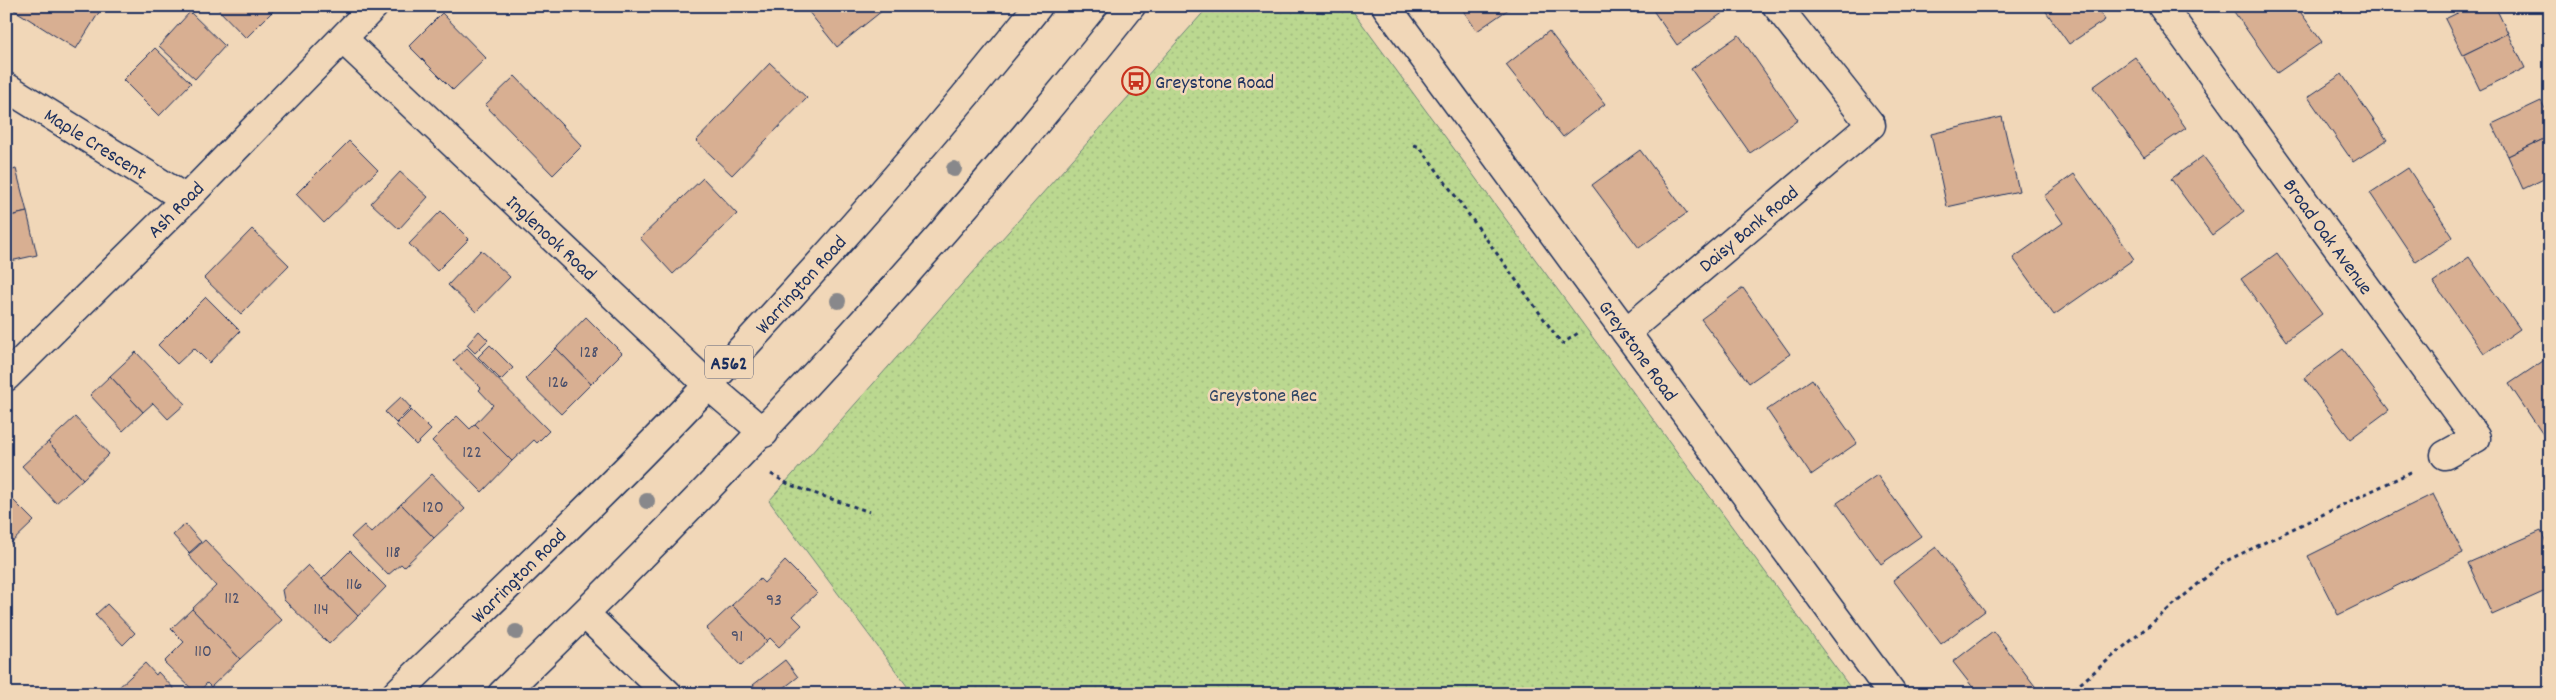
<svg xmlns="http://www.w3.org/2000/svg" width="2556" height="700" font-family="Dekko,sans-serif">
	<defs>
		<pattern id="park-dots" width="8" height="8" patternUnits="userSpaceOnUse" patternTransform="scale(1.25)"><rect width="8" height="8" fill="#bbd890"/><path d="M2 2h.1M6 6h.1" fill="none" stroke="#a0ba7f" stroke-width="1.8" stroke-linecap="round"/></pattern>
	</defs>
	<rect width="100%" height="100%" fill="#f1d7b8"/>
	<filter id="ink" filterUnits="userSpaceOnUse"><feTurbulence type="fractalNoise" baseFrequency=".02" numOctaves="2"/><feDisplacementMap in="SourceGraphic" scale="10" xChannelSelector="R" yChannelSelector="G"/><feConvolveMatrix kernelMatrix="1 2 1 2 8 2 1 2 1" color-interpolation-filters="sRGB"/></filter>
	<g filter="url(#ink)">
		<polygon fill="url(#park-dots)" stroke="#6b8477" points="1209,6 1349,6 1855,694 913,694 769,501"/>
		<g fill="#d8af92" stroke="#1b2f5e">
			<polygon points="8,6 103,6 76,49"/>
			<polygon points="215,6 278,6 246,38"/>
			<polygon points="804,6 888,6 837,47"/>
			<polygon points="1460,6 1513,6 1477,31"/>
			<polygon points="1650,6 1719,6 1724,12 1677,45"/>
			<polygon points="2042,6 2095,6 2105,20 2069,44"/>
			<polygon points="2230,6 2296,6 2322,42 2277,73"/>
			<polygon points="2472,6 2495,6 2508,33 2463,55 2445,19"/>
			<polygon points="190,12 225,46 195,79 159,46"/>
			<polygon points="442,13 486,58 453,90 409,46"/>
			<polygon points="1549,31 1605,104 1563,137 1506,65"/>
			<polygon points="2508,33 2525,68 2480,90 2463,55"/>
			<polygon points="1739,35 1798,120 1750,153 1691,69"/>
			<polygon points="155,48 191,83 159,116 123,80"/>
			<polygon points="2135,57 2186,128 2144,157 2093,87"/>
			<polygon points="770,63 807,98 732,175 696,141"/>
			<polygon points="2342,74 2387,140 2353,162 2308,97"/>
			<polygon points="515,76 582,146 553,175 485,105"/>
			<polygon points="2541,101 2550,118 2550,136 2508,156 2492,124"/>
			<polygon points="2002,117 2019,191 1947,207 1931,134"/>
			<polygon points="2550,136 2550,176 2523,189 2508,156"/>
			<polygon points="349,141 378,170 324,223 296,194"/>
			<polygon points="1640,150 1687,213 1639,248 1592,185"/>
			<polygon points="2203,156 2244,211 2212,235 2171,179"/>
			<polygon points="2408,168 2453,237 2416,262 2370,193"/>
			<polygon points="16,169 27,212 6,217 6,172"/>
			<polygon points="400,172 428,197 399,229 371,203"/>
			<polygon points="2074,174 2134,259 2054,315 2013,258 2063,223 2044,196"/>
			<polygon points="703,178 737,214 673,274 640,238"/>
			<polygon points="441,211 469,239 437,271 409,244"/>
			<polygon points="27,212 37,255 6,262 6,217"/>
			<polygon points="252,229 289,265 241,314 204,278"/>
			<polygon points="481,250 510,277 476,312 448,285"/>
			<polygon points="2277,253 2322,314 2286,341 2241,279"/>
			<polygon points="2469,257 2520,329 2484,354 2433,282"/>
			<polygon points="1743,288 1790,354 1749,383 1701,319"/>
			<polygon points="206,297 240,331 209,363 194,348 177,364 158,345"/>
			<polygon points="586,317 622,353 591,384 556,348"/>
			<polygon points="479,331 488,340 475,353 467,345"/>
			<polygon points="490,345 513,368 501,380 478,357"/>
			<polygon points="467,348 549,431 537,443 534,440 512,461 475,424 493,405 479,390 481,388 453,361"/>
			<polygon points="556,348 591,384 561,414 525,379"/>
			<polygon points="2343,349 2389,410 2350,439 2304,378"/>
			<polygon points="136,352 185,404 168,419 153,403 143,412 110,376"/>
			<polygon points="2549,357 2550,358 2550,445 2509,384"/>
			<polygon points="110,376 143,412 123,431 90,395"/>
			<polygon points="1812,379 1857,443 1811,475 1767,410"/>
			<polygon points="401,397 411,408 396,423 385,412"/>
			<polygon points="411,410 431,430 416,445 396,425"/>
			<polygon points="457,416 470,429 475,424 512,461 482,492 432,441"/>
			<polygon points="75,417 109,454 83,479 48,442"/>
			<polygon points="48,442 83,479 56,503 22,466"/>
			<polygon points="432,474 465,509 434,538 401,504"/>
			<polygon points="1877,475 1921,536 1881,564 1837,503"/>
			<polygon points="6,493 34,521 9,545 6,543"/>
			<polygon points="2433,494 2463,553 2338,615 2308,556"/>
			<polygon points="401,504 434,538 404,567 401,564 388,575 351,537 364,525 371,533"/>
			<polygon points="185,524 201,542 189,553 173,535"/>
			<polygon points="2541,531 2550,551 2550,589 2492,615 2468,563"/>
			<polygon points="205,540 282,620 240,659 192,609 216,586 188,555"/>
			<polygon points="1936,547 1985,611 1941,644 1893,580"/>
			<polygon points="350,551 386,587 358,616 322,579"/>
			<polygon points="785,561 817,593 793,616 802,625 779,647 770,638 767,641 732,605 760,579 764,583"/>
			<polygon points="308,565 358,616 329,644 284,600 282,590"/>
			<polygon points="107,604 135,633 123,645 95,615"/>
			<polygon points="732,605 767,641 741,666 706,629"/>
			<polygon points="192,609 240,659 211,687 207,683 197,694 164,662 184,642 171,629"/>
			<polygon points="1993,631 2041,694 1978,694 1953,662"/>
			<polygon points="785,660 798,677 776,694 760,694 753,685"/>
			<polygon points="145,663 156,675 158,672 179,694 119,694 116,690"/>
		</g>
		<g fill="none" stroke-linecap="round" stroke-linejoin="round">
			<defs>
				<g id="minor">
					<polyline points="1386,6 1892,694"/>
					<polyline points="2162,6 2476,438 2445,455"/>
					<polyline points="343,39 708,385 764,433"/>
					<polyline points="6,87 186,199"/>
					<polyline points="1626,332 1871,125 1777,6"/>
					<polyline points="6,377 186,199 374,6"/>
					<polyline points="585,614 668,694"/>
				</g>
				<g id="major">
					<path d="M396,694C501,592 608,491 709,384C823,263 934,137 1038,6"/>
					<path d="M502,694C727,477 937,251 1131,6"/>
				</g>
			</defs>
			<use href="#minor" stroke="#1b2f5e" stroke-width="31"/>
			<use href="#major" stroke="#1b2f5e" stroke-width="31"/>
			<g stroke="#1b2f5e" stroke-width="3" stroke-dasharray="4 4" stroke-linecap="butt">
				<polyline points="1414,145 1420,147 1562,344 1581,331"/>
				<polyline points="771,474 790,485 870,512"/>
				<polyline points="2068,694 2224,562 2413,471"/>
			</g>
			<use href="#minor" stroke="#f1d7b8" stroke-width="28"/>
			<use href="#major" stroke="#f1d7b8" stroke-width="28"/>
		</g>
		<g fill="#88888b">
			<circle cx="954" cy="169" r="8"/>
			<circle cx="838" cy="301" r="8"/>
			<circle cx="647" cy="501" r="8"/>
			<circle cx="516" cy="632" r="8"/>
		</g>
	</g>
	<defs>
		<symbol id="bus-ring" viewBox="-11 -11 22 22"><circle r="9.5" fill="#f1d7b8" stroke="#c8321e" stroke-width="1.5"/><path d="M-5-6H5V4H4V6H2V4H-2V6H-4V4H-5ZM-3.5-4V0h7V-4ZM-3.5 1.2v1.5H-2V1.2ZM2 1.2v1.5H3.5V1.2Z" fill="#c8321e"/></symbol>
	</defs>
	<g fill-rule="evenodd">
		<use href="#bus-ring" x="1120" y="65" width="32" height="32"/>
	</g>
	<g text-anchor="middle" stroke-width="5" stroke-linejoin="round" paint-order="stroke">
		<g font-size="18" fill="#4a4f6b">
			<text x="589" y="357">128</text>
			<text x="558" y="387">126</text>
			<text x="472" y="457">122</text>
			<text x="433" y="512">120</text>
			<text x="393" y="557">118</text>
			<text x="354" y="589">116</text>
			<text x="232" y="603">112</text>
			<text x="774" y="605">93</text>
			<text x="321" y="614">114</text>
			<text x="737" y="641">91</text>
			<text x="203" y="656">110</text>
		</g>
		<rect fill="#f1d7b8" stroke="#5b6179" stroke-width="1" x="705" y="345.5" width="48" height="33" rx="4"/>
		<g font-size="19" font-weight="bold" fill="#1b2f5e">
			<text x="729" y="369">A562</text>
		</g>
		<g font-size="20" fill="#1b2f5e" stroke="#f1d7b8" text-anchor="start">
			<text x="1155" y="88">Greystone Road</text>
		</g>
		<g font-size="20" fill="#1b2f5e" stroke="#f1d7b8">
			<text transform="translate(96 143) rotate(32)" y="7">Maple Crescent</text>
			<text transform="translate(175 209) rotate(-45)" y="7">Ash Road</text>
			<text transform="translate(1748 228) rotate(-40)" y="7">Daisy Bank Road</text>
			<text transform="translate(2329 236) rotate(54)" y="7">Broad Oak Avenue</text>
			<text transform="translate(552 237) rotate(43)" y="7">Inglenook Road</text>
			<text transform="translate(800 284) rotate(-48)" y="7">Warrington Road</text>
			<text transform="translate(1639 350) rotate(54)" y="7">Greystone Road</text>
			<text transform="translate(518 575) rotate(-45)" y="7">Warrington Road</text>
		</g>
		<g font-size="20" fill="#334866" stroke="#f1d7b8">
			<text x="1263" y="401">Greystone Rec</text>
		</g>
	</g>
	<rect width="2556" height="700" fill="none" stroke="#f1d7b8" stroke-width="25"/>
	<rect x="12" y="12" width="2531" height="675" fill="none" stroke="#1b2f5e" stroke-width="2" filter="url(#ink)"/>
</svg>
